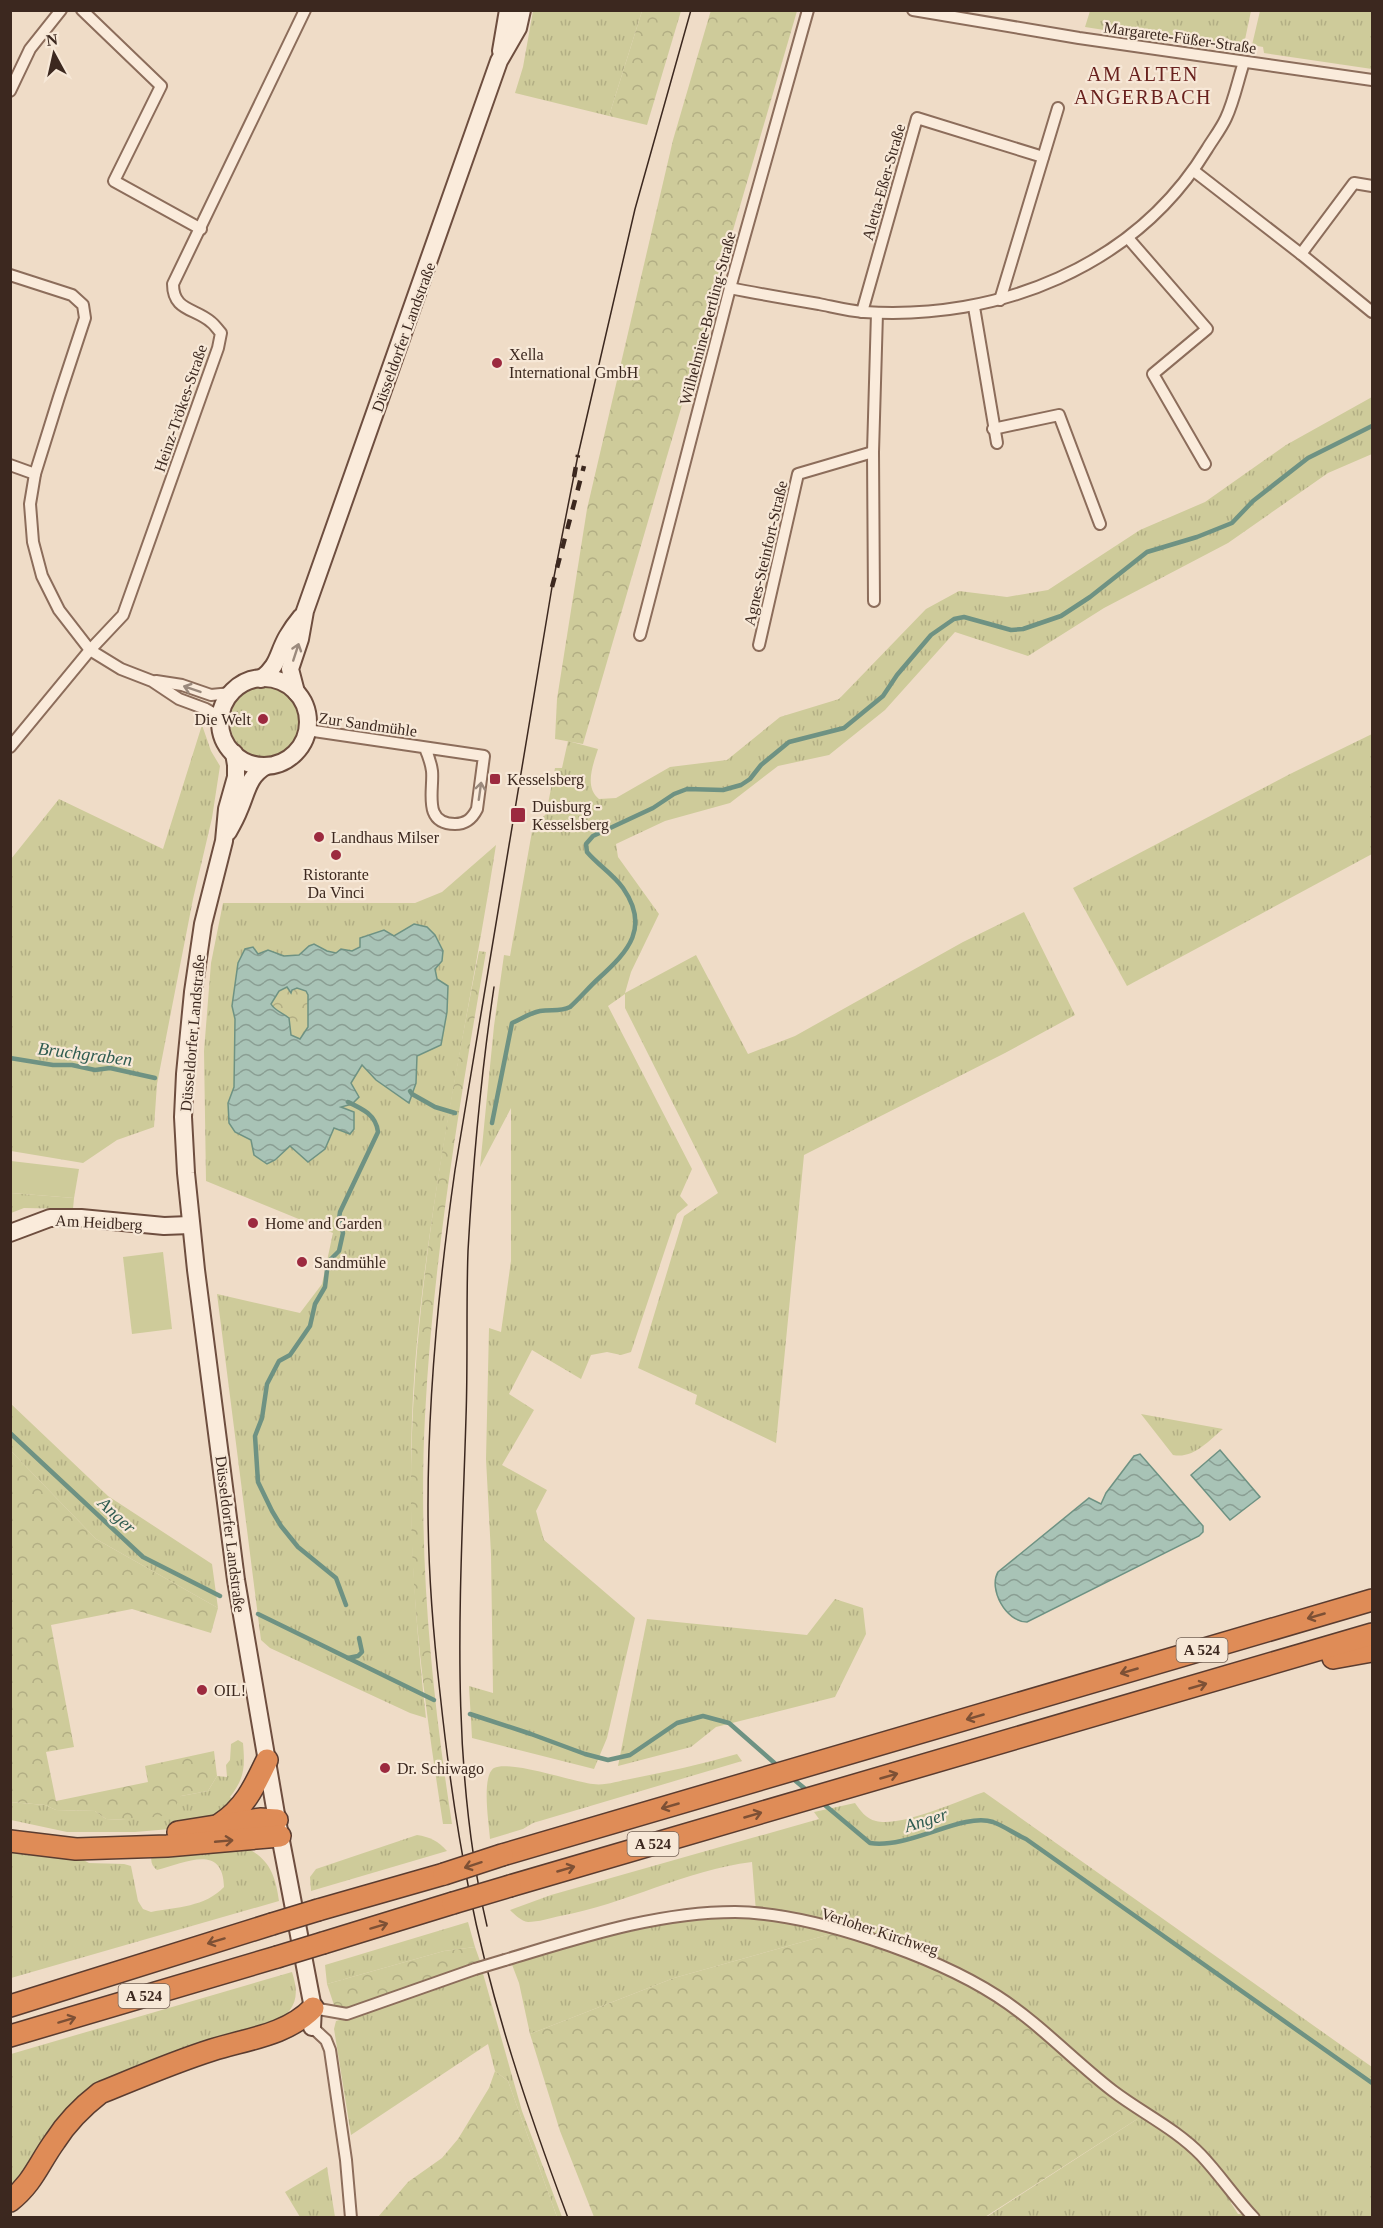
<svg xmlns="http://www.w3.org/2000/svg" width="1383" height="2228" font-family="'Times New Roman',serif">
	<defs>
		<pattern id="grass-tufts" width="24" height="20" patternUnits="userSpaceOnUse" patternTransform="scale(1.5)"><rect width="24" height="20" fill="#cecb9a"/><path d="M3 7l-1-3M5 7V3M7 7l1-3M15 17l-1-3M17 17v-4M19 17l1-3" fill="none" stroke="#b2ae84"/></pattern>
		<pattern id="forest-crowns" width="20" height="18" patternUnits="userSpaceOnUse" patternTransform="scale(1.5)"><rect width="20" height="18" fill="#cecb9a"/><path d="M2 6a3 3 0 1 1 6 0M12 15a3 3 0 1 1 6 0" fill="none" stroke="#b2ae84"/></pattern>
		<pattern id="water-waves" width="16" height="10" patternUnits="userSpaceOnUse" patternTransform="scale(1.5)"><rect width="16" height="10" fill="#a8c3b6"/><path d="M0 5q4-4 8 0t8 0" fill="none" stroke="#8a9e93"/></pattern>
	</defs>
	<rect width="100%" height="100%" fill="#efdcc7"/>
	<g fill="url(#grass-tufts)">
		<polygon points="533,11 642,11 609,116 515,93 523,67"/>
		<polygon points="1090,11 1090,10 1251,11 1243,49 1239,51 1085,27"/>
		<polygon points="1260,11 1372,11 1372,69 1264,53 1263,47 1252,45"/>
		<path d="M1372,397V454L1328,473L1228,543L1104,608L1028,656L955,632L885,710L829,755L778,766L730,803L665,821L616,844L618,857L659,914L631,972L625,993L696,955L748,1054L795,1036L963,942L1024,912L1075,1015L1005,1053L804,1155L776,1443L695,1404L697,1395L638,1368L684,1216L718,1193L625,1008V994L608,1006L692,1169L680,1196L688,1205L677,1214L631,1352L621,1355L607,1352L591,1355L581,1379L532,1350L509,1394L534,1410L502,1465L547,1490L536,1511L544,1540L635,1618L607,1738L594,1769L472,1738L469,1686L493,1693L491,1554L486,1459L489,1328L501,1332L511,1261V1108L480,1167L494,1026L504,955L510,956L534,820L541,819L546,814L555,768H562L568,741L598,749C593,765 584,787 599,799L616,798L670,767L727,760L780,717L839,699L926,609L959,591L1007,597L1048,590L1140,530L1205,502L1286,445Z"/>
		<circle cx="265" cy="722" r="35"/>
		<polygon points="202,725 211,751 220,766 212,818 193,899 157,1084 154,1127 117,1140 83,1163 11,1151 11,859 59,799 163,849"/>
		<polygon points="1372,734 1372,854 1127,986 1073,888 1290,774"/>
		<path d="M496,845C469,1018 429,1190 415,1365C406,1483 413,1601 426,1718L410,1713L270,1648L261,1640L217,1294L300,1313L322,1284L333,1233L206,1181L204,1051L211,963L223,903H415L442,892Z"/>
		<polygon points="11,1193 74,1198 73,1209 24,1208 11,1213"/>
		<polygon points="10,1403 108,1496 212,1564 218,1608 96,1539 11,1451"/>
		<path d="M1141,1414L1223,1429C1208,1441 1194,1459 1173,1455Z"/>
		<polygon points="835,1599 863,1608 866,1634 835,1697 716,1727 691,1747 618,1766 647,1619 807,1635"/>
		<path d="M238,1740L243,1743C245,1766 245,1778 230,1797L237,1802L220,1816L182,1828L135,1832H67L11,1820L10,1802L45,1805L56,1810L95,1811L106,1819L127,1820L181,1796L208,1791L217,1776L227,1777L226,1765L230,1760L231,1744Z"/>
		<path d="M737,1754L742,1761L533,1823L523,1829L490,1839C489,1824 481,1776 494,1768C510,1760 573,1782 593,1784C604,1786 619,1781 630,1779C666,1772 702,1764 737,1754Z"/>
		<path d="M984,1792L1372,2067V2217H1259L1202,2154L933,1960L756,1912L752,1862C685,1870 626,1904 560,1916C551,1918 538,1922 528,1922C521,1921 515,1915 510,1910L551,1895L819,1819L814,1812L855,1803C860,1810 866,1819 876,1821C899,1828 960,1800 984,1792Z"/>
		<path d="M417,1835C430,1837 438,1841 447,1851L311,1891L310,1877L316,1869Z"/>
		<path d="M11,1848L78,1857L89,1863L124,1864L131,1866L138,1901L143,1909L151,1912C177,1907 205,1907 224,1887C223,1843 185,1863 157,1870C152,1866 150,1861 152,1855L248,1849C270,1859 276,1878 279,1901L11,1978Z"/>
		<polygon points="727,1917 789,1919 838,1932 674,1978 530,2034 519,1983 511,1962 610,1933 680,1920"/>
		<polygon points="468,1922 475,1947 444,1951 327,1984 325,1965"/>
		<polygon points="482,1970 522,2111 562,2217 557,2217 508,2081 495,2071 488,2044 351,2135 334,2029 336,2021 393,2004"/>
		<path d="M292,1972C301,2000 294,2010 272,2027L93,2089L11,2191V2054Z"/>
		<polygon points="1145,2114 1178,2137 1231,2196 1231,2203 1238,2214 1244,2214 1248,2218 985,2218"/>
		<polygon points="327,2167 335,2217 300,2217 285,2192"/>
	</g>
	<g fill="url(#forest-crowns)">
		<polygon points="711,10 797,11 583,744 555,739 557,699 587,509 673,140"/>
		<polygon points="642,11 681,11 647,125 609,116"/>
		<path d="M479,951L486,952C459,1106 433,1260 425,1416C418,1552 431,1689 452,1824H443C427,1719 412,1615 411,1508C409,1320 443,1135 479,951Z"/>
		<path d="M288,987L291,993L297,988L306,991L308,995V1027L300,1039L290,1035L289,1018C283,1013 275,1011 271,1004L279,991Z"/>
		<polygon points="11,1451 96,1539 218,1608 211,1633 132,1609 51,1625 74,1747 46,1752 56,1801 148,1782 145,1766 214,1751 217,1776 208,1791 181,1796 171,1815 127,1820 106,1819 95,1811 56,1810 45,1805 11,1802"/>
		<polygon points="838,1932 896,1952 972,1984 1001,2001 1145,2114 985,2217 594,2217 560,2131 530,2034 674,1978"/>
		<polygon points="475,1947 480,1961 345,2009 334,2005 327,1984 444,1951"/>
		<polygon points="495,2071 508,2081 557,2217 378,2217 408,2182 442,2158 458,2139 489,2088"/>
	</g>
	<g fill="#cecb9a">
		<polygon points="11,1161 79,1169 74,1198 11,1193"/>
		<polygon points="163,1252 172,1329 132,1334 123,1257"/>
	</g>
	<g fill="url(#water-waves)" stroke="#6e9283" stroke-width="1.5" fill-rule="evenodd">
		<path d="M414,924L427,927L435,935L443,951L442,961L435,969L437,979L448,986L447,1012L441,1045L417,1056L416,1083L409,1103L376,1080L362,1065L351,1083L359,1097L352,1104L341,1107L354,1112V1129L350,1134L334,1128L325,1149L308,1162L290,1146L275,1160L267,1164L254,1155L251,1140L235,1132L229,1123L228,1103L234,1087L235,1019L232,1006L238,963L245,949L253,947L258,954L268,950L284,956L299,955L309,946L314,944L327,951L336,953L341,949L352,951L360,947V938L384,930L394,936ZM287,987L291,993L292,990L297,988L306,991L308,995V1027L300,1039L291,1035L289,1018C283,1013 275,1011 271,1004L279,991Z"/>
		<polygon points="1220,1450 1260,1497 1230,1520 1191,1475"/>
		<path d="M1140,1454L1203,1526V1532L1199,1536L1027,1622C1006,1622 988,1589 998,1572L1089,1498L1101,1504L1106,1493L1134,1456Z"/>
	</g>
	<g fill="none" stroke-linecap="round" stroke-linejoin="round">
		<g stroke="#6e9283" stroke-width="4.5">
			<polyline points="10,1058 53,1065 72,1065 95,1070 110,1068 155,1078"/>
			<polyline points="410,1091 412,1094 435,1107 455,1113"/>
			<path d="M492,1123L512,1023C521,1019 530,1013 540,1011C551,1009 560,1012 570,1007C580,998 589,987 599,978C629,951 650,927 623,888C613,874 598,865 587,852L586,844L593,836L653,808L674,794L687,789L723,790L741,785L750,779L761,765L789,742L844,728L883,696L897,675L931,635L954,619L964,617L1011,630L1023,629L1061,616L1090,597L1147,552L1197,537L1232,523L1253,501L1308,458L1372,426"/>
			<polyline points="10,1433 143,1557 220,1596"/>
			<path d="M346,1605L336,1578L298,1547L281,1526L272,1511L258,1482L255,1436L262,1418L267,1384L279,1361L290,1355L310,1326L315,1304L325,1287L328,1262L339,1251L343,1233L339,1219L340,1212L378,1132C376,1115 363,1109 348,1102"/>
			<polyline points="258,1614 434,1700"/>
			<polyline points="348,1658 358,1656 362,1652 359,1638"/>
			<polyline points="470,1714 531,1734 585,1754 608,1760 630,1755 677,1723 703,1716 729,1723 779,1767"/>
			<polyline points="792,1778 809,1792"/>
			<path d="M820,1801L870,1843C910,1849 962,1812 993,1822C1004,1826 1015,1834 1026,1839L1372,2083"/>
		</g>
		<defs>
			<g id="street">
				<polyline points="82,10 161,86 114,181 201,229"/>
				<polyline points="913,10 1079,38 1372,80"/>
				<polyline points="10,91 30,49 61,10"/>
				<polyline points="1194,171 1301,254 1354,183 1372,186"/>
				<polyline points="1128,238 1207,329 1153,374 1205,464"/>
				<polyline points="1301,254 1372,312"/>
				<polyline points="10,275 72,295 83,305 85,318 59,397 35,474 30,504 33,542 42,576 59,610 90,650 121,669 152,681 179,699 206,709 215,714 221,724"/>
				<path d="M730,288C759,294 789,299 819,304C834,307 849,311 864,312C998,321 1135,267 1207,149C1213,139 1221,129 1226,118C1234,101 1238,80 1244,62"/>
				<polyline points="1000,300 1058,108"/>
				<polyline points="974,307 997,443"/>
				<polyline points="862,312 917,118 1043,157"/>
				<polyline points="993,429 1059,415 1100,524"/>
				<polyline points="10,465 35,474"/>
				<polyline points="874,601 873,452 877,313"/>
				<polyline points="640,635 730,288 808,10"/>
				<polyline points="759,645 798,474 873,452"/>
				<polyline points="156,681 182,685 211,695 231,693"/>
				<path d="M307,730L484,756L477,809C472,819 466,824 455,824C422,824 434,790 432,771C431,763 428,755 425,748"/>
				<path d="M10,747L90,650L123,615L218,348L221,333C218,330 215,325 211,322C195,308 173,311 173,284L305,10"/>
				<path d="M505,1960C579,1938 656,1912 735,1912C812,1913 933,1955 997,1996C1039,2023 1074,2061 1113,2091C1142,2113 1176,2129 1201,2155C1220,2175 1235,2198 1254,2218"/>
				<polyline points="313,2008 347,2014 475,1969"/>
				<polyline points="312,2027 326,2040 330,2050 346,2160 351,2218"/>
			</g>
			<g id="secondary">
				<polyline points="501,51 508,10"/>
				<circle cx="264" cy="722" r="44"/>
				<path d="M261,679C279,665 277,655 287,637C291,630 296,623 301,617"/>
				<polyline points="296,692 290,669 300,639 305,611 499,61 518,28 522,10"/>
				<polyline points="234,753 236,765 236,777 227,809 224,841 203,924 193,992 185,1074 183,1117 186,1173 196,1270 236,1580 277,1820 313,2008 312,2027"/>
				<path d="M228,832C232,825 236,818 239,810C247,792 248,776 266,766"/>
				<polyline points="10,1233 50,1218 81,1218 164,1226 190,1225"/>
			</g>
			<g id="highway">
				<polyline points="1333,1658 1372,1651"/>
				<path d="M220,1824C245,1808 255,1785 267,1760"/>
				<polyline points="178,1832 260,1819 277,1820"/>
				<polyline points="10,1841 76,1849 167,1846 280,1836"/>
				<polyline points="502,1855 1372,1600"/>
				<polyline points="510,1886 1372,1634"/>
				<polyline points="318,1910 444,1874"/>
				<polyline points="323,1943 453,1903"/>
				<polyline points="10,2006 272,1924"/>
				<polyline points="10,2036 277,1957"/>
				<path d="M10,2201C33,2183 39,2163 55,2141C67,2122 82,2107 100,2093C137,2078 174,2062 212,2050C247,2039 287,2035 313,2008"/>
			</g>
		</defs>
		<use href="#street" stroke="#8c6d5b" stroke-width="14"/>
		<use href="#secondary" stroke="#6e4e3f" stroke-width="20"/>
		<use href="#highway" stroke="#5a3c30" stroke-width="24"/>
		<use href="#street" stroke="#faebdb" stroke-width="10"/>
		<use href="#secondary" stroke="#faebdb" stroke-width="16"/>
		<use href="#highway" stroke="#df8c57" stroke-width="21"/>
		<g stroke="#3c281f" stroke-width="1.5">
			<path d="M487,1926C448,1760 461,1586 466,1417C468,1362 466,1306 468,1251C473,1163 481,1074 494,987"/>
			<path d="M568,2218C528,2111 491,2002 469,1890C456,1825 447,1759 440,1693C433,1632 428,1569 428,1506C428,1393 439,1282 455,1170L552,587L578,455L635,209L691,10"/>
		</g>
		<g stroke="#3c281f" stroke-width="4.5" stroke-dasharray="10 10" stroke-linecap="butt">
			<polyline points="574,477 578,455"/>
			<polyline points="552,587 584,466"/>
		</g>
		<defs>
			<polyline id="street-bridge" points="475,1969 505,1960"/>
			<g id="highway-bridge">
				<polyline points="444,1874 502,1855"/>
				<polyline points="453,1903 510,1886"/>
				<polyline points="272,1924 318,1910"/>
				<polyline points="277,1957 323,1943"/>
			</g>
		</defs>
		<use href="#street-bridge" stroke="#8c6d5b" stroke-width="14" stroke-linecap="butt"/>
		<use href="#highway-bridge" stroke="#5a3c30" stroke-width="24" stroke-linecap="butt"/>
		<use href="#street-bridge" stroke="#faebdb" stroke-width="10"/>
		<use href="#highway-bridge" stroke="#df8c57" stroke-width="21"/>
	</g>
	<defs><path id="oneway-shaft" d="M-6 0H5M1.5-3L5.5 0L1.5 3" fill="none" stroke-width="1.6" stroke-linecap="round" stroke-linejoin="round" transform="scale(1.5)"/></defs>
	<g stroke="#9b8a7d">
		<use href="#oneway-shaft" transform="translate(296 652) rotate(-72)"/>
		<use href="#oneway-shaft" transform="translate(192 689) rotate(-161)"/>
		<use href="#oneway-shaft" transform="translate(480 791) rotate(-82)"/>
	</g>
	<g stroke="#7d5035">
		<use href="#oneway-shaft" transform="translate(1316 1616) rotate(164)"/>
		<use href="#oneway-shaft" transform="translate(1129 1671) rotate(164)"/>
		<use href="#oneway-shaft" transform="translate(1198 1686) rotate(-16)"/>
		<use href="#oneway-shaft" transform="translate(975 1717) rotate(164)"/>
		<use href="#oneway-shaft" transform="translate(889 1776) rotate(-16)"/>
		<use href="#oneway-shaft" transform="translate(670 1806) rotate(164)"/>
		<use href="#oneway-shaft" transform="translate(753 1815) rotate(-16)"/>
		<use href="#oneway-shaft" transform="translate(224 1841) rotate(-5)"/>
		<use href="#oneway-shaft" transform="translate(473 1865) rotate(162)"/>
		<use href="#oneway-shaft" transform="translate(566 1869) rotate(-16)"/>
		<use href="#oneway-shaft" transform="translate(379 1926) rotate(-17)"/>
		<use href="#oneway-shaft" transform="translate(216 1941) rotate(163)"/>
		<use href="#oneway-shaft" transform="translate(67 2020) rotate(-17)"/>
	</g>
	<g fill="#9c2a3f" stroke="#f7e8d7" stroke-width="2">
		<circle cx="497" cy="363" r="6"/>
		<circle cx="263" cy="719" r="6"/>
		<rect x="489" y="773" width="12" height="12" rx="3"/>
		<rect x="510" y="807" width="16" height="16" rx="3"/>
		<circle cx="319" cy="837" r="6"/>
		<circle cx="336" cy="855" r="6"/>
		<circle cx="253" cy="1223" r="6"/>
		<circle cx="302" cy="1262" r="6"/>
		<circle cx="202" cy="1690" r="6"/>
		<circle cx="385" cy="1768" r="6"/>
	</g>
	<g text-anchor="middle" stroke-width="4.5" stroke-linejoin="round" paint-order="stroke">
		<g fill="#f7e8d7" stroke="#746256" stroke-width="1.5">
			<rect x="1176.5" y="1638" width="51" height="24" rx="4.5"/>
			<rect x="627.5" y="1832" width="51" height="24" rx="4.5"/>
			<rect x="118.5" y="1984" width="51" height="24" rx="4.5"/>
		</g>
		<g font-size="15" font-weight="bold" fill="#3c281f">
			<text x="1202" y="1655">A 524</text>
			<text x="653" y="1849">A 524</text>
			<text x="144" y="2001">A 524</text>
		</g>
		<g font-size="16" fill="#3c281f" stroke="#f7e8d7">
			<text transform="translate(1180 37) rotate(8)" y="6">Margarete-Füßer-Straße</text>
			<text transform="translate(883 182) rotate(-74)" y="6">Aletta-Eßer-Straße</text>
			<text transform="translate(707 318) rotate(-75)" y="6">Wilhelmine-Bertling-Straße</text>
			<text transform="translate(403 337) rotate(-70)" y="6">Düsseldorfer Landstraße</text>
			<text transform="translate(180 408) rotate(-71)" y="6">Heinz-Trökes-Straße</text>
			<text transform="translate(765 553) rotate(-77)" y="6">Agnes-Steinfort-Straße</text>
			<text transform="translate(368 724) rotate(8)" y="6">Zur Sandmühle</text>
			<text transform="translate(192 1033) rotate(-85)" y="6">Düsseldorfer Landstraße</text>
			<text transform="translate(99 1222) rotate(3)" y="6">Am Heidberg</text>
			<text transform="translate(231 1534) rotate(83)" y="6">Düsseldorfer Landstraße</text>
			<text transform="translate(880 1931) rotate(18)" y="6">Verloher Kirchweg</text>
		</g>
		<g font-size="16" fill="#3c281f" stroke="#f7e8d7" text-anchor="start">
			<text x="509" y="360">Xella<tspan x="509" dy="18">International GmbH</tspan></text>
			<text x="251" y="725" text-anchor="end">Die Welt</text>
			<text x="507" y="785">Kesselsberg</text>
			<text x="532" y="812">Duisburg -<tspan x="532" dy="18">Kesselsberg</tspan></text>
			<text x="331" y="843">Landhaus Milser</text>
			<text x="336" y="880" text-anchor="middle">Ristorante<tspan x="336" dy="18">Da Vinci</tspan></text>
			<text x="265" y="1229">Home and Garden</text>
			<text x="314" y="1268">Sandmühle</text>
			<text x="214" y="1696">OIL!</text>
			<text x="397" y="1774">Dr. Schiwago</text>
		</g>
		<g font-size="18" font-style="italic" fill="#2f5c51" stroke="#f7e8d7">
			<text transform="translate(85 1054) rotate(7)" y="6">Bruchgraben</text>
			<text transform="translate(117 1515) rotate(43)" y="6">Anger</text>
			<text transform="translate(926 1820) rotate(-17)" y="6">Anger</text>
		</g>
		<g font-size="20" letter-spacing="1.5" fill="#69211e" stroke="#f7e8d7">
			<text x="1143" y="81">AM ALTEN<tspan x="1143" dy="23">ANGERBACH</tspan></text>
		</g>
	</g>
	<rect width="1383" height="2228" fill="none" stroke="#3c281f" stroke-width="24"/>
	<g transform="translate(54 54) rotate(352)" stroke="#f7e8d7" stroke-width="4.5" paint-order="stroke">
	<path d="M0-4.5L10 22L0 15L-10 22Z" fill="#3c281f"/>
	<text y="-9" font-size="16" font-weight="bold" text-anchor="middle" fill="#3c281f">N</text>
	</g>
</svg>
